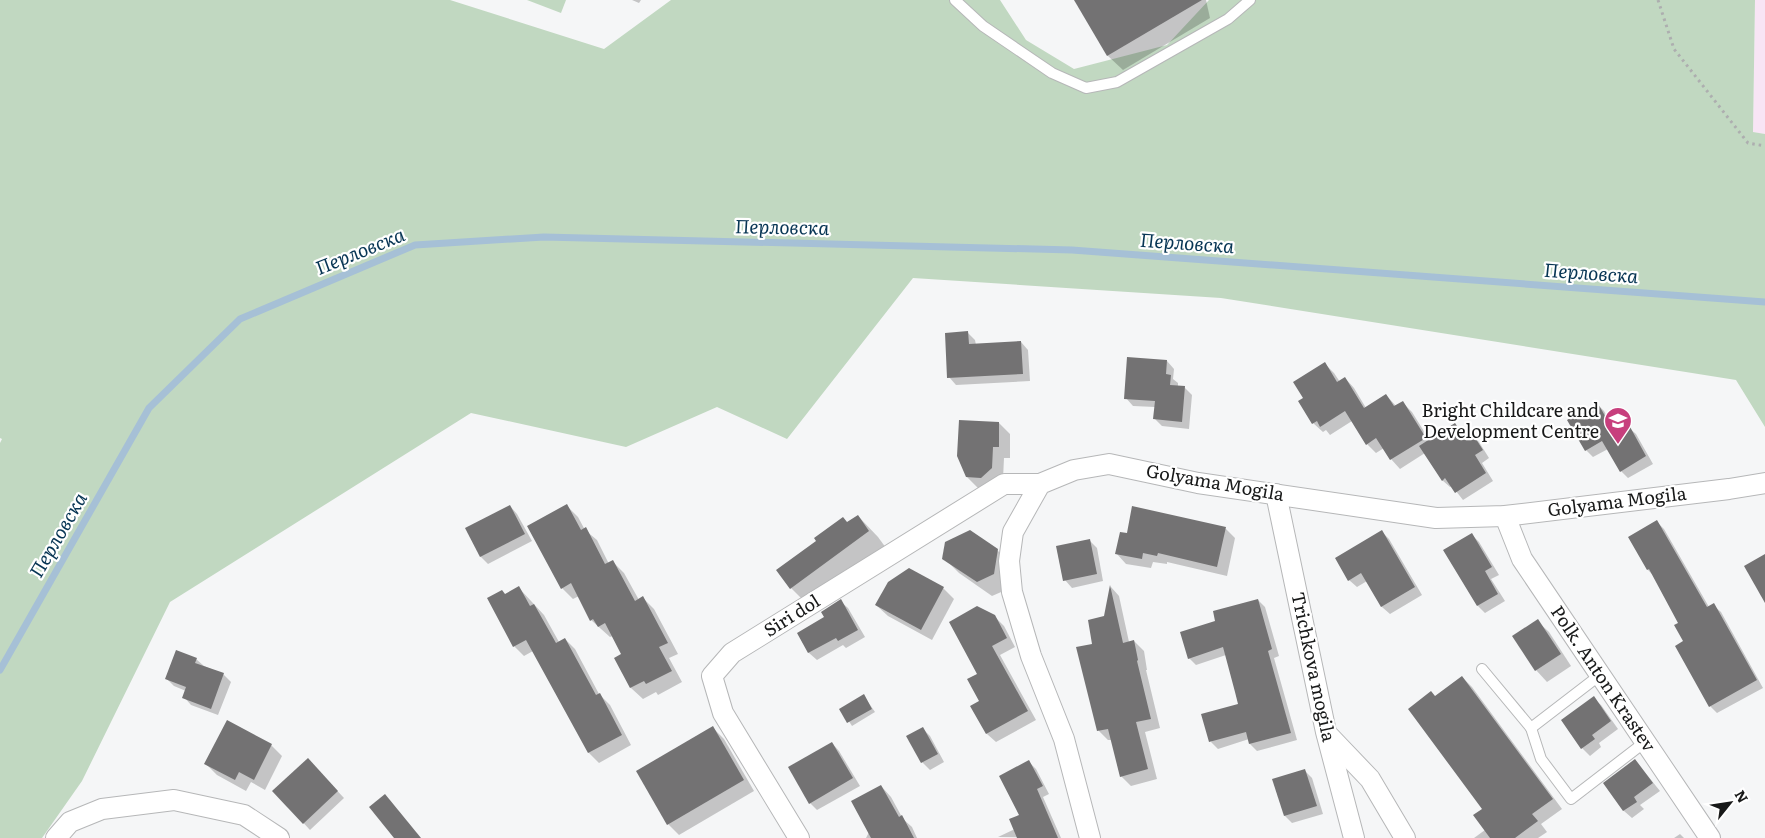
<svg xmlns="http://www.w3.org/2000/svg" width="1765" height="838" font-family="Literata,serif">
	<rect width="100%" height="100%" fill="#f5f6f7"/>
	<polygon fill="#f8e5f5" points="1755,0 1765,0 1765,134 1753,132"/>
	<g fill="#c1d8c1">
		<polygon points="0,0 450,0 604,49 671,0 1000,0 1026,40 1074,69 1167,45 1209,0 1755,0 1753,132 1765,134 1765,427 1736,380 1221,298 913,278 787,439 717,407 626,447 471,413 170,602 82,781 42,838 0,838 0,443 2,439 0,438"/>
		<polygon points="527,0 566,0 561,13"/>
	</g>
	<g fill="#0003">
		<polygon points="632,0 641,0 639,3"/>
		<polygon points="1075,0 1206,0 1210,18 1123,70 1108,56"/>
		<polygon points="968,333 975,340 976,345 1021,342 1028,350 1030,381 956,385 949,377"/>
		<polygon points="1167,361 1174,369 1173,379 1178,383 1178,387 1184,387 1192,395 1189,429 1162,426 1155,419 1155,407 1133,406 1126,398"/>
		<polygon points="1325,364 1334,373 1340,382 1345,378 1354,388 1366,408 1386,395 1396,406 1402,402 1412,412 1430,441 1455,425 1466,438 1472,435 1479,442 1489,458 1482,463 1493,481 1463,500 1452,486 1450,487 1442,480 1425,453 1400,469 1391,459 1384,448 1376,453 1367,444 1352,421 1330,435 1326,430 1323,432 1313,423 1304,399"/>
		<polygon points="1596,403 1604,411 1617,434 1628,427 1636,434 1653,464 1628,478 1621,471 1608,449 1593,457 1586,450"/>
		<polygon points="999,423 1010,434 1010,458 1004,458 1003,479 993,489 978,488 967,477"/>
		<polygon points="510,506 517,514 532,541 488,564 481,557 466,529"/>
		<polygon points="567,506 578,517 585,530 597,540 609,564 613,562 624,573 639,600 643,598 654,609 678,654 669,658 682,682 658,695 656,692 643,699 631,688 616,658 623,654 613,636 610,637 591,620 579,596 573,599 562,588"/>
		<polygon points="858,516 878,537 889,552 811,608 791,588 848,523"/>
		<polygon points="1657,522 1664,529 1709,607 1713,605 1721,612 1763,688 1717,713 1710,706 1684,642 1680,623 1653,575 1648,570 1630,537"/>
		<polygon points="1226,529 1235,538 1227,576 1167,562 1167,564 1153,562 1151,568 1126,564 1117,554 1128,535"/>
		<polygon points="1381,531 1389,539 1422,595 1390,614 1382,607 1367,581 1357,587 1349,580"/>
		<polygon points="1471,534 1479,542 1499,575 1491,579 1505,601 1485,613 1478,606"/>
		<polygon points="1089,540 1097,548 1103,581 1072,588 1065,580"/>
		<polygon points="997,550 1012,565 1008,589 992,596 959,573 944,558"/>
		<polygon points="1111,587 1119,596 1129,642 1134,641 1144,651 1147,670 1146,670 1160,728 1145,732 1157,779 1131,786 1121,776 1112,740 1108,740 1099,731 1094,645 1105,617"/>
		<polygon points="519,588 544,615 559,642 565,639 575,649 599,694 610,705 631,745 599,763 589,753 533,651 524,656 514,646 506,595"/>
		<polygon points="943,588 954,599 932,640 888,616 876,605"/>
		<polygon points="1258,600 1265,607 1279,656 1274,658 1297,740 1257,751 1250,744 1249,739 1218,749 1211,742 1239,705 1226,655 1196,665 1189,658 1217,621"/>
		<polygon points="840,601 848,608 865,637 846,648 843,645 817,660 809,653 798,634 826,618"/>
		<polygon points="994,616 1004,626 1015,647 1000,655 1036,720 996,742 987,734 979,675"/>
		<polygon points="1537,621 1549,632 1571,666 1547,682 1536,670"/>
		<polygon points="196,659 204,666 223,674 231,682 218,715 191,705 184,697 186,691 174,686 167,679"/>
		<polygon points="1462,677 1472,687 1562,809 1541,824 1547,832 1538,838 1474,838 1485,830 1484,809 1436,697"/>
		<polygon points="864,696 875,712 852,726 841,709"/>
		<polygon points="1593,698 1601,705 1618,729 1599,743 1601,747 1590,756 1582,748 1562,720"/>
		<polygon points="713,728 724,739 754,791 679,835 668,824"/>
		<polygon points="923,729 930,736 944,762 930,770 922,762"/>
		<polygon points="832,743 839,751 860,786 817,810 810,803"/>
		<polygon points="271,745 282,756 265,790 251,782 246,791 217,775 206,764"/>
		<polygon points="1635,760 1660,791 1640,805 1644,809 1632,818 1624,811 1605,783"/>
		<polygon points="1029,762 1036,769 1049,794 1043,797 1061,838 998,837 1015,829 1021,816"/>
		<polygon points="314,766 344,798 310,830 274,791"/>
		<polygon points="1305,771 1312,778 1323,814 1292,823 1285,816 1274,780"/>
		<polygon points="881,786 891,797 903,819 912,827 917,838 866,838 869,832"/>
		<polygon points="1680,834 1684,838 1674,838"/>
	</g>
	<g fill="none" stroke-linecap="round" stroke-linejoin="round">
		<polyline stroke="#a6c0d6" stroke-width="7" points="0,670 149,408 240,319 415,245 544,237 1072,250 1765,302"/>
	</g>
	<g fill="#737273">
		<polygon points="1074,0 1202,0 1107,56"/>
		<polygon points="968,331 969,344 1021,341 1023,374 947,378 945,333"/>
		<polygon points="1127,357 1167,360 1166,374 1171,375 1170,385 1185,386 1182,422 1153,419 1155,401 1124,399"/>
		<polygon points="1325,362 1337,382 1345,377 1364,408 1386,394 1394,406 1403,401 1426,438 1390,460 1376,438 1366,445 1345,411 1320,427 1317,421 1312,424 1298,401 1303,398 1293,382"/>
		<polygon points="1597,402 1615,433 1629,425 1646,456 1620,472 1602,441 1585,451 1567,420"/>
		<polygon points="959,420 999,422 999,447 993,447 992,468 981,478 966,477 957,456"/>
		<polygon points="1455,423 1465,438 1472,433 1483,450 1475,455 1486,473 1455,493 1445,478 1442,481 1419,446"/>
		<polygon points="567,504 581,530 586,527 605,564 613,560 635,601 643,596 668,643 659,647 672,671 646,684 644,681 630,688 614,658 621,654 605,623 598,627 593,619 590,621 571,583 561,589 527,526"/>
		<polygon points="510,505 525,534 480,557 465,528"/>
		<polygon points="1132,506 1226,527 1217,567 1158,553 1157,556 1143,553 1142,559 1115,554 1120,532 1127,533"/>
		<polygon points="858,515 869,531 790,589 776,570 816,541 814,538 843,517 847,522"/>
		<polygon points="1657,520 1707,607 1714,603 1757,680 1709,707 1675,646 1683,641 1674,625 1678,623 1649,569 1647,570 1628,537"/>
		<polygon points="970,530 998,549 994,574 977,582 942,559 945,542"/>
		<polygon points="1382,530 1415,587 1381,607 1361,573 1348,581 1335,558"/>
		<polygon points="1472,533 1492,567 1485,571 1498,594 1477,606 1443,550"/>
		<polygon points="1090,539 1097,574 1063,581 1056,546"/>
		<polygon points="1765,554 1765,603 1744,566"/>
		<polygon points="909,568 944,587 921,630 875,605 888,582"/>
		<polygon points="1110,585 1123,643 1134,640 1138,660 1137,661 1151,719 1136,722 1148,769 1120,777 1108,729 1097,731 1076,647 1092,644 1088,620 1104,616"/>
		<polygon points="519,586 530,606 534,604 556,643 565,638 596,695 600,693 622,735 588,753 526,640 513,647 487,598 502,590 505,594"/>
		<polygon points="841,599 858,630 838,641 836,638 808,653 797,633 824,617 821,612"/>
		<polygon points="1258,599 1272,649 1268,651 1291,733 1249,744 1246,732 1209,742 1201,714 1238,704 1235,692 1223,647 1188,659 1180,632 1215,621 1213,611"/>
		<polygon points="977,606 995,615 1007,638 992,646 1028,711 986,734 970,706 979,701 967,679 977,674 949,622"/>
		<polygon points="1538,619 1561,654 1535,671 1512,636"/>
		<polygon points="176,650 197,658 195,663 224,673 211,709 182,698 186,687 165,679"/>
		<polygon points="1462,676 1553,799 1532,814 1538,821 1515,838 1490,838 1473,815 1482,809 1408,709 1431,691 1435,696"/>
		<polygon points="864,694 872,709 847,723 839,709"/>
		<polygon points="1594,696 1611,721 1592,735 1595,739 1581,749 1561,720"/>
		<polygon points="227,720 272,744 254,780 239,772 235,780 204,764"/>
		<polygon points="713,726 744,780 667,825 636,771"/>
		<polygon points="923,727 938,754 921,763 906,736"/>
		<polygon points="832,742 853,778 809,804 788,767"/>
		<polygon points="308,758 338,791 303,824 272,791"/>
		<polygon points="1635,759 1653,783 1634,797 1637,802 1623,811 1603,783"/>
		<polygon points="1029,760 1043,786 1037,789 1058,838 1017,838 1009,819 1019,815 999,776"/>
		<polygon points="1305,769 1317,806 1284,816 1272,779"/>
		<polygon points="881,785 899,817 902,815 914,838 871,838 851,801"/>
		<polygon points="385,794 421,838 394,838 369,807"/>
	</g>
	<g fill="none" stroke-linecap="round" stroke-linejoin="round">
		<defs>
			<g id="lane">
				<polyline points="955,0 983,26 1052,73 1086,88 1117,82 1228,19 1250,0"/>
				<polyline points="1482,669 1531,728 1600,675"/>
				<polyline points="1531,728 1541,759 1571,799 1645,742"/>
			</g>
			<g id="street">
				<polyline points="1276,494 1326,732 1354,838"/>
				<polyline points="1505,516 1522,559 1710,838"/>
				<polyline points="1327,734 1370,779 1405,838"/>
				<polyline points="56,838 70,822 102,809 174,800 244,815 279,838"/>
				<polyline points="799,838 723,713 712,676 732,653 1004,484 1040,484"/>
				<polyline points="1090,838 1064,739 1031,656 1012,592 1009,561 1013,532 1040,484 1074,470 1109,464 1198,483 1436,518 1505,516 1729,489 1765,483"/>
			</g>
		</defs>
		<use href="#lane" stroke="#b6b7b8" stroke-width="12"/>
		<use href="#street" stroke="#b6b7b8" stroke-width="22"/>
		<polyline stroke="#adaeaf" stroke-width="3" stroke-dasharray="2.5 4" stroke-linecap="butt" points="1658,0 1674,49 1748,143 1765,146"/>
		<use href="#lane" stroke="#fff" stroke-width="10"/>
		<use href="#street" stroke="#fff" stroke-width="20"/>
	</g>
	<defs>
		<symbol id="school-pin" viewBox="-11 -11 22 30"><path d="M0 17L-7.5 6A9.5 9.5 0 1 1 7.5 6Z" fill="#c73f7d" stroke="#fff"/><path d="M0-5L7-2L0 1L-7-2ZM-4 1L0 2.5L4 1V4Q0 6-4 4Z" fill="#fff"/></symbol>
	</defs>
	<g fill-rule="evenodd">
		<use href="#school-pin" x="1602" y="405" width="32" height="43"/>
	</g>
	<g text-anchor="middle" stroke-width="4.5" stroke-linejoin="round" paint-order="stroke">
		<g font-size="18" fill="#181919" stroke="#fff" text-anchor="end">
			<text x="1599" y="417">Bright Childcare and<tspan x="1599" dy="21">Development Centre</tspan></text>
		</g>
		<g font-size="18" fill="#181919" stroke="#fff">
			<text transform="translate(1215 483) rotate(10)" y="6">Golyama Mogila</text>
			<text transform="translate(1617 502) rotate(-7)" y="6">Golyama Mogila</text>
			<text transform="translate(792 616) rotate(-32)" y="6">Siri dol</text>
			<text transform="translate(1313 667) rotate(78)" y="6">Trichkova mogila</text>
			<text transform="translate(1603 679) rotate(56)" y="6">Polk. Anton Krastev</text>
		</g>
		<g font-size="19" font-style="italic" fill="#073554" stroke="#fff">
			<text transform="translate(782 227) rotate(1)" y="7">Перловска</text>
			<text transform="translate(1187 243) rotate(4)" y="7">Перловска</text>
			<text transform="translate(360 251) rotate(-22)" y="7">Перловска</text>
			<text transform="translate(1591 273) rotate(4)" y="7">Перловска</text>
			<text transform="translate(58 535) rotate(-60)" y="7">Перловска</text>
		</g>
	</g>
	<g transform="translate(1730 803) rotate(60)" stroke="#ffffff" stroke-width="4" paint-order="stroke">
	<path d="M0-4L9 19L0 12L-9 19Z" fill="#181919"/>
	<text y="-8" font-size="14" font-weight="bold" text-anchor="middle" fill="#181919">N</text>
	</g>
</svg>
